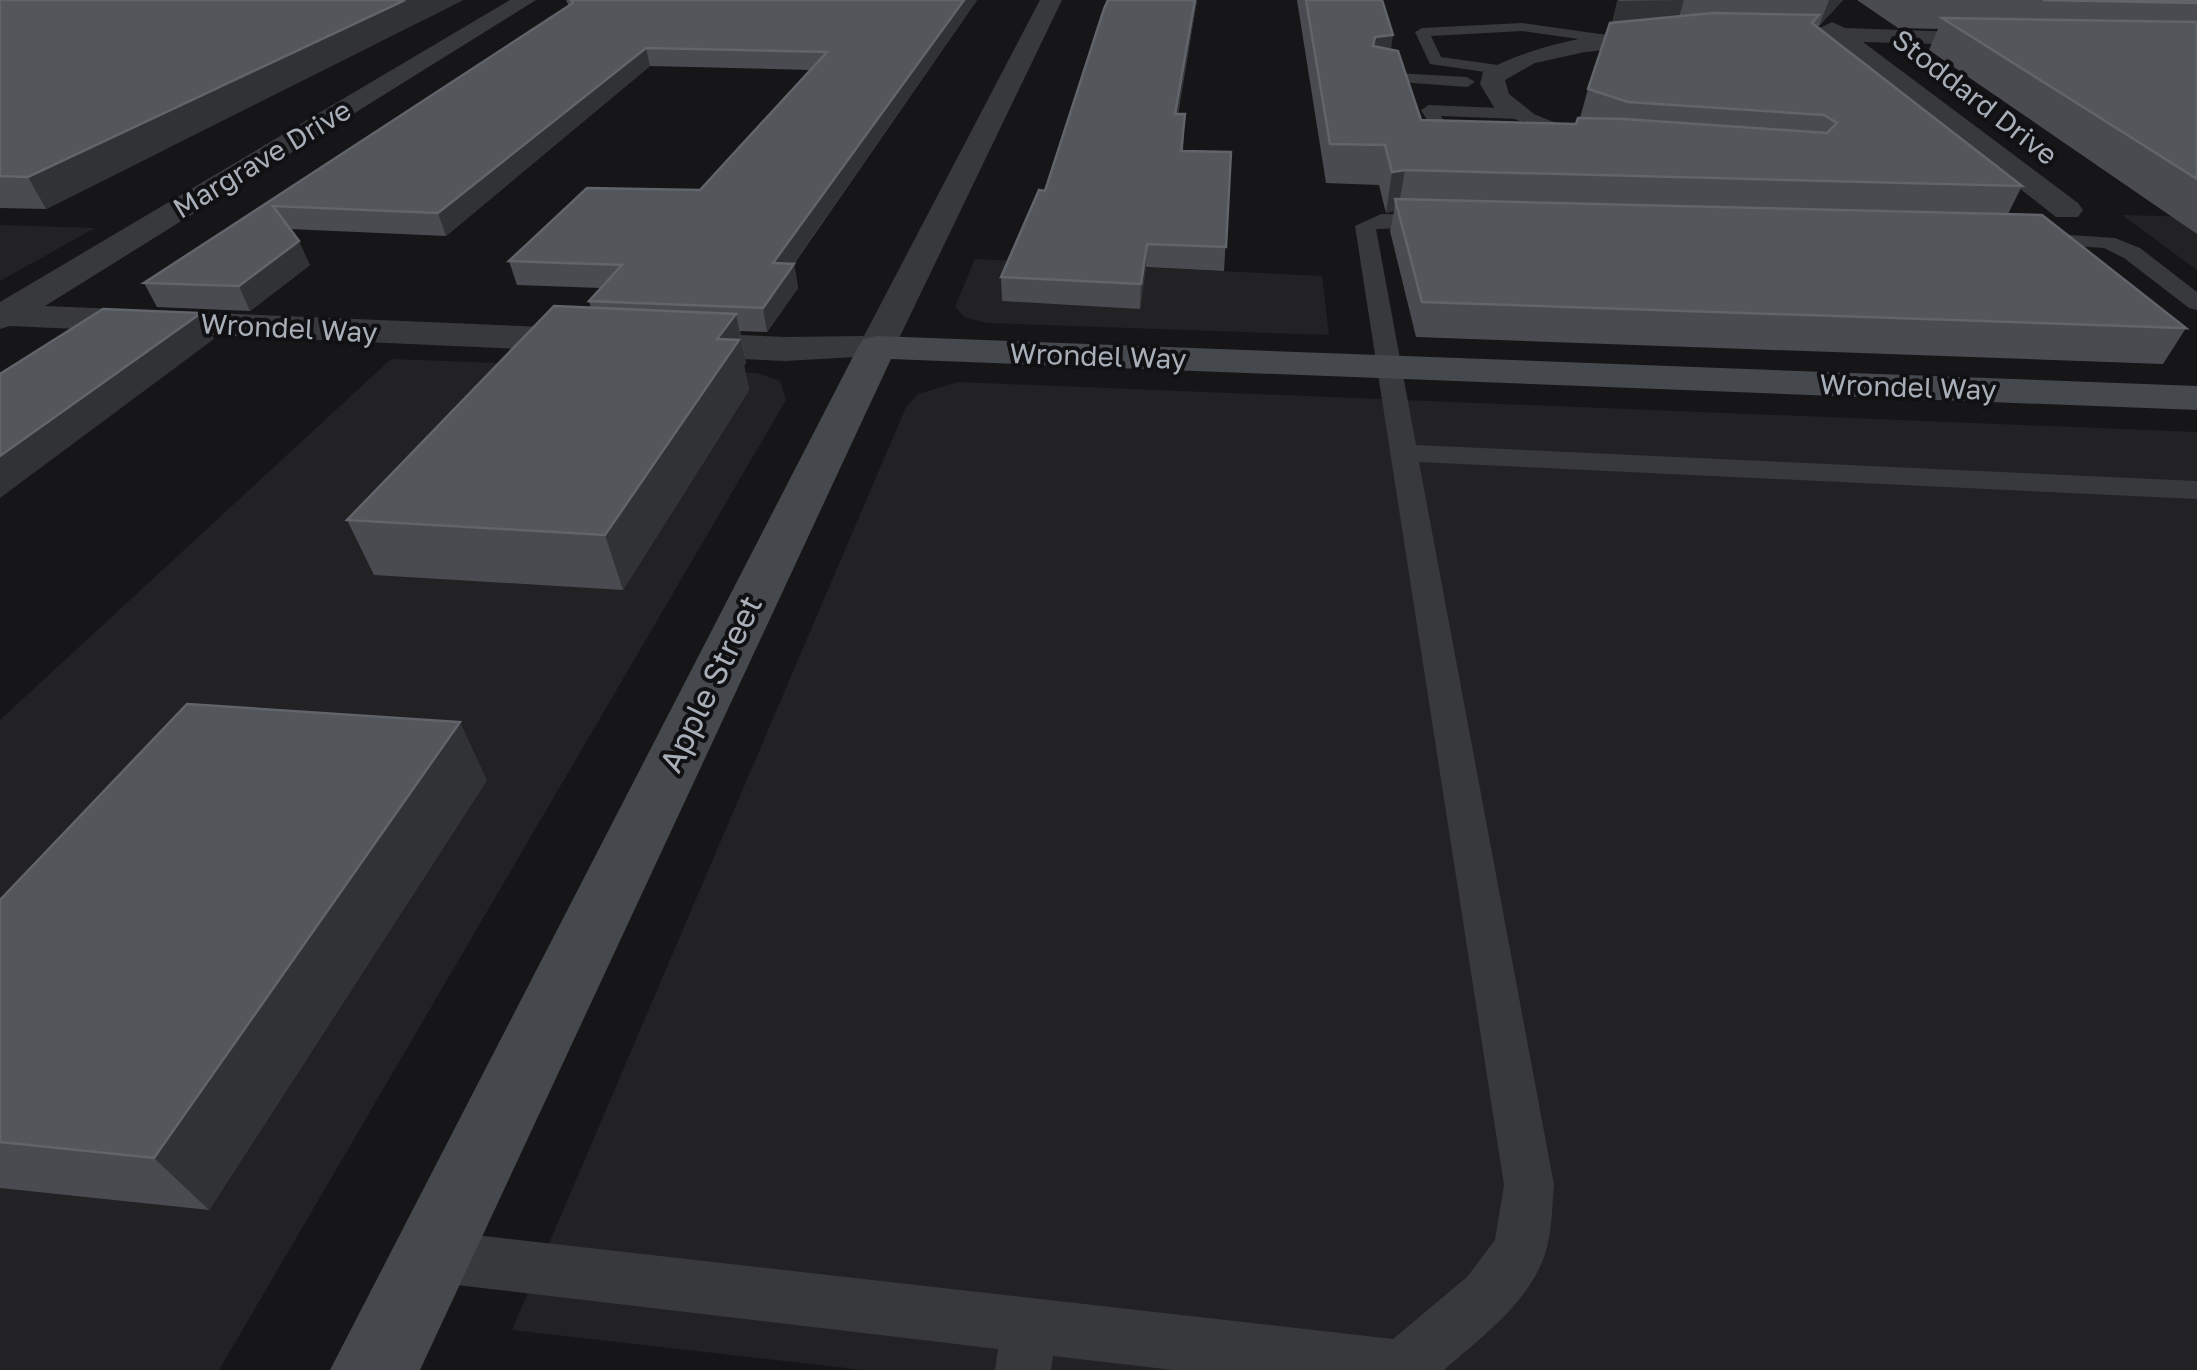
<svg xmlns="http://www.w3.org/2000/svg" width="2197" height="1370" font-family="'Golos Text',sans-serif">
	<rect width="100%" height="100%" fill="#161618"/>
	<g fill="#222225">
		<polygon points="2122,215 2197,217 2197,270"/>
		<polygon points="0,225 95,228 0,281"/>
		<polygon points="975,259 1322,276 1329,335 986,323 964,317 955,307"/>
		<polygon points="391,359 757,373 780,381 786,400 219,1370 0,1370 0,720"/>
		<polygon points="958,382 2197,432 2197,1370 864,1370 512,1330 906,407 918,394"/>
	</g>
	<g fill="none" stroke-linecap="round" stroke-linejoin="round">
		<g fill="#37393d" fill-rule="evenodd">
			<polygon points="1522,23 1628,38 1635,42 1628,46 1522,31 1431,36 1441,57 1505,66 1507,69 1499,74 1430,64 1415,32 1422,28"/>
			<polygon points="1378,72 1467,77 1475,82 1467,87 1372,80 1372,74"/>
			<path d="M1429,105L1521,109L1600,140L1597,144H1585L1519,119L1441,116L1454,136L1473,138L1482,143C1473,152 1454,148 1442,145L1421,110Z"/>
			<path d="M1381,214L1439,215L1449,221L1439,227L1376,229L1416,445L2197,481V499L1419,462L1554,1185C1552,1207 1552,1233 1545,1254C1529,1303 1480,1338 1444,1370H1173L1053,1356L1051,1370H995L998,1349L431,1282L412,1275L405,1256L412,1237L431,1230L1393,1339L1467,1277L1495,1240L1504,1185L1355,226Z"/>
			<polygon points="2026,232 2115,238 2140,248 2197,292 2197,310 2189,308 2124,258 2104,248 2019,242 2016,238 2019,234"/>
		</g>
		<g fill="#37393d" fill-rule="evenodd">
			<polygon points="510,0 536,0 45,306 785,337 864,336 1040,0 1062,0 891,355 785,361 10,326 0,329 0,302"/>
			<path d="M1832,22L1845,28L2017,34L2021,39L2009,46L1863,42L2078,203L2083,210L2078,217H2056L1833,41L1657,45L1585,52L1535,63L1505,80L1509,94L1534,114L1521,122L1495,109L1480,84L1483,72C1583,19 1711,27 1822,27Z"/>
		</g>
		<polygon fill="#45484d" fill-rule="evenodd" points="877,336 2197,386 2197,410 891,359 420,1370 330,1370 858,347 863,339"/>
	</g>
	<g fill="#494b50">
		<polygon points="0,0 463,0 46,209 0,208"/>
		<polygon points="566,0 977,0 794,264 798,288 767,332 740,331 746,363 744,366 749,390 623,590 374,575 347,520 591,308 589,301 601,288 517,285 509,261 700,190 810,70 650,66 446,236 290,229 310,265 250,311 157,307 144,283 569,6"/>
		<polygon points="1197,0 1178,114 1184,135 1183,151 1231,152 1224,271 1146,267 1140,309 1002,301 1001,277 1045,191"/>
		<polygon points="1297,0 1382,0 1391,49 1421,120 1576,124 1580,118 1588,89 1612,23 1618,0 1843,0 1819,26 1816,26 2022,186 2008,214 2186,328 2163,364 1416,337 1390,231 1394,211 1386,213 1379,185 1326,183"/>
		<polygon points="1857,0 2197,0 2197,234 1929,50 1938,29 1898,28"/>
		<polygon points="487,780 209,1210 0,1188 0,900"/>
	</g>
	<g fill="#303235">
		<polygon points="405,0 463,0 46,209 28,177"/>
		<polygon points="964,0 977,0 778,286 773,263"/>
		<polygon points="1195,0 1197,0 1174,134 1175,114"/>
		<polygon points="1684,0 1676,27 1610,32 1617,1"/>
		<polygon points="1829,0 1843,0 1819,26"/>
		<polygon points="1393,35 1388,69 1373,46 1375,37"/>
		<polygon points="646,48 650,66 446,236 438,213"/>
		<polygon points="1405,170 1398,210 1395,199 1394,211 1386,213 1392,172"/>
		<polygon points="299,241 310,265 250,311 239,286"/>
		<polygon points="1147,244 1146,267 1140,309 1141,284"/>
		<polygon points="794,264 798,288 767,332 763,308"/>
		<polygon points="201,313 214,339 0,498 0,456"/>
		<polygon points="736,314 746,363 744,366 749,390 623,590 605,535 717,339"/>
		<polygon points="460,722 487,780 209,1210 154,1158"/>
	</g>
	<g fill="#53565b" stroke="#61646a" stroke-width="2.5">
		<polygon points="0,0 405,0 28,177 0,176"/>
		<polygon points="571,0 964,0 773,263 794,264 763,308 589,301 622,265 509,261 587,188 700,190 827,52 646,48 438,213 273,206 299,241 239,286 144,283 573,3"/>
		<polygon points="1108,0 1195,0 1175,114 1185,114 1181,151 1231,152 1226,247 1147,244 1141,284 1001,277 1039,190 1045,191 1104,9"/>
		<polygon points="1306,0 1382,0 1393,35 1375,37 1373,46 1398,51 1421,120 1576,124 1578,118 1624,119 1827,133 1837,123 1824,115 1628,102 1588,89 1610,23 1713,13 1819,15 1812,23 2022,186 1405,170 1392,172 1385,145 1330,144"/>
		<polygon points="2043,0 2197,0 2197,3"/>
		<polygon points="1942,18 2197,22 2197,179"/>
		<polygon points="1395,199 2042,215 2186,328 1422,302"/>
		<polygon points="554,306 736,314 717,339 739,340 605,535 347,520"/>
		<polygon points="103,309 201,313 0,456 0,374"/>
		<polygon points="187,704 460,722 154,1158 0,1142 0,900"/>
	</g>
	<g text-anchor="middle" stroke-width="8" stroke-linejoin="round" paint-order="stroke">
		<g font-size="28" fill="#a8afb8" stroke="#111113">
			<text transform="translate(1975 97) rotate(38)" y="10">Stoddard Drive</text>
			<text transform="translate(262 159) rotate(-31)" y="10">Margrave Drive</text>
			<text transform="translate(289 328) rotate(3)" y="10">Wrondel Way</text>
			<text transform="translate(1098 356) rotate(2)" y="10">Wrondel Way</text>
			<text transform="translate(1908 387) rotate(2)" y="10">Wrondel Way</text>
		</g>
		<g font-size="32" fill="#a8afb8" stroke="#111113">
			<text transform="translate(711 684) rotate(-64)" y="11">Apple Street</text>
		</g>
	</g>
</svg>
